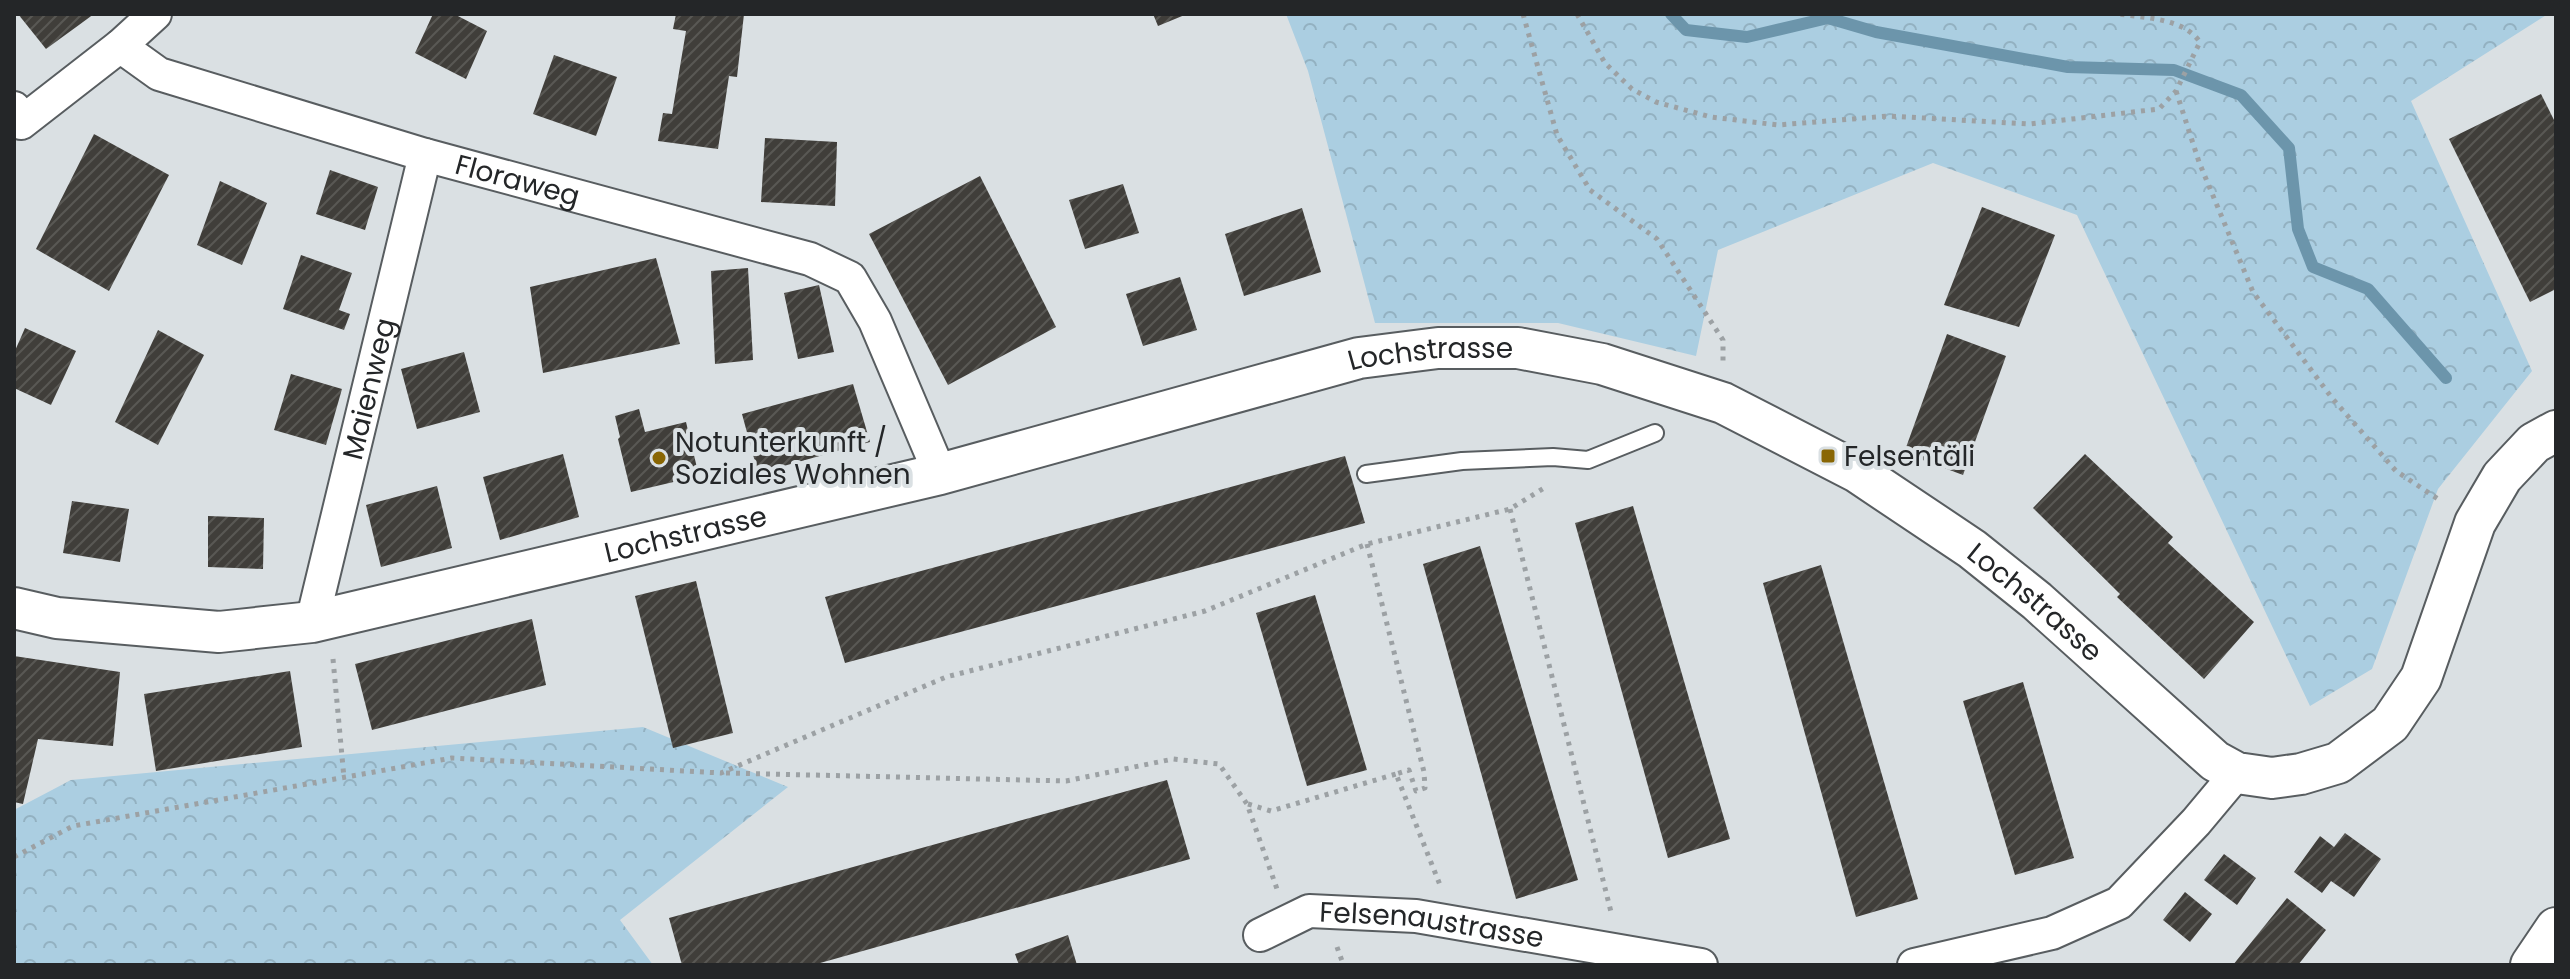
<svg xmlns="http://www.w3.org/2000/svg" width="2570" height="979" font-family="Poppins,sans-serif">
	<defs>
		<pattern id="forest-crowns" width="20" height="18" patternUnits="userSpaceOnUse" patternTransform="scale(2)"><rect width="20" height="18" fill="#abcee1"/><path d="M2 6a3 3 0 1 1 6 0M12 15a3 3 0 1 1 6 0" fill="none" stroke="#93b1c1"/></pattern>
		<pattern id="building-hatch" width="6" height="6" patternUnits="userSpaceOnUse" patternTransform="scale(2)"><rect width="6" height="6" fill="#403e3a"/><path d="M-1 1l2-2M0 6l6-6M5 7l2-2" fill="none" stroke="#595854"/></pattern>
	</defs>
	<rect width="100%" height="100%" fill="#dae0e3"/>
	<g fill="url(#forest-crowns)">
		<polygon points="1286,14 2548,14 2411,101 2532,371 2438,489 2372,669 2310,706 2077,215 1933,163 1718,250 1696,356 1558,323 1375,323 1308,71"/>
		<polygon points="643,727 788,787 620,920 653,965 14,965 14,810 71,780"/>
	</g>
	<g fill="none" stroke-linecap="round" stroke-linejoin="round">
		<polyline stroke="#6c95ab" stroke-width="12" points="1671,14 1686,30 1747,37 1828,18 1876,32 2068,67 2174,70 2241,95 2289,148 2298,229 2313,267 2368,289 2446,378"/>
	</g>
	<g fill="url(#building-hatch)">
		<polygon points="18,14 94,14 46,49"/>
		<polygon points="433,14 454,14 487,31 466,79 415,53"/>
		<polygon points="676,14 744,14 737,77 729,76 718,149 658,141 663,113 672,114 686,31 673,29"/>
		<polygon points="1153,14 1187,14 1158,26"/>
		<polygon points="554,55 617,77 596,136 533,114"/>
		<polygon points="2541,94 2556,124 2556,289 2530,302 2449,139"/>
		<polygon points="94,134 169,175 109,291 36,249"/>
		<polygon points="765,138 837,142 835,206 761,202"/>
		<polygon points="330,170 378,187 365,230 316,214"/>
		<polygon points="980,176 1056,327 948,385 869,234"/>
		<polygon points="220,181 267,203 242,265 197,245"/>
		<polygon points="1123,184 1139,233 1085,249 1069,200"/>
		<polygon points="1982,207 2055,235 2019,327 1944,305"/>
		<polygon points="1302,208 1321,272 1244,296 1225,234"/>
		<polygon points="301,255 352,273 339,310 350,314 344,330 283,309"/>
		<polygon points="656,258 680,344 543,373 530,287"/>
		<polygon points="748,268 753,360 715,364 711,271"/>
		<polygon points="1180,277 1197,330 1143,346 1126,294"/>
		<polygon points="819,285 834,352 798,359 784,293"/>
		<polygon points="25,328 76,351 51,405 14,388 14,353"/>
		<polygon points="158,330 204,355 158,445 115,422"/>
		<polygon points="1947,334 2006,356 1963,475 1904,453"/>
		<polygon points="464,352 480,412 417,429 401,369"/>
		<polygon points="291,374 342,389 326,445 274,430"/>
		<polygon points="853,384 870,442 758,473 742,414"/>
		<polygon points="639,409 645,432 686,422 699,476 631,492 618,439 620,437 615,416"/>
		<polygon points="563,454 579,517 500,540 483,477"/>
		<polygon points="2085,454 2173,537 2168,543 2254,622 2204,679 2117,597 2120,594 2033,508"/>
		<polygon points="1345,456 1365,523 845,663 825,597"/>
		<polygon points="437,486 452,548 381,567 366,505"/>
		<polygon points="72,501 129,509 120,562 63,553"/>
		<polygon points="1633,506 1730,839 1668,858 1575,523"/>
		<polygon points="208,516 264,518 263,569 208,567"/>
		<polygon points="1480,546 1578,880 1516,899 1423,564"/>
		<polygon points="1821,565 1918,899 1856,917 1763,583"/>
		<polygon points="696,581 733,733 673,748 635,596"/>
		<polygon points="1315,595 1367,770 1307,786 1256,613"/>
		<polygon points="532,619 546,685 372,730 355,664"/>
		<polygon points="14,656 120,672 113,746 38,739 23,804 14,802"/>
		<polygon points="290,671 302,747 156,771 144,694"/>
		<polygon points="2023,682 2074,858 2015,875 1963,701"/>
		<polygon points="1167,780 1190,859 813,965 682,965 669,918"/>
		<polygon points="2345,833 2381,859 2354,897 2331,881 2322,893 2294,872 2320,836 2334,847"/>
		<polygon points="2224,854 2256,878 2237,905 2204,880"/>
		<polygon points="2185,892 2212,914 2190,942 2163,920"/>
		<polygon points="2287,898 2326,930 2298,965 2233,965"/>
		<polygon points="1068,935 1077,965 1019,965 1015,954"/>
	</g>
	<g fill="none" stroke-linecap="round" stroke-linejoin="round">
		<defs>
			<polyline id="service" points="1366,474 1462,461 1553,457 1588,460 1655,433"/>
			<g id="minor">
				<polyline points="120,46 155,14"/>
				<path id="s1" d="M14,108L21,123L120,46L159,74L425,155L810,259L850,278L875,321L940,474"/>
				<path id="s2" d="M312,622L425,155"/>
				<path id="s3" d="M1260,935L1309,911L1416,916L1701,965"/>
				<polyline points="1914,965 2052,933 2119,903 2196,822 2237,773"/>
			</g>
			<g id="tertiary">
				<path id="s4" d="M14,608L57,618L219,632L312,622L940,474L1359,358L1438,348H1518L1602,364L1723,403L1857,472L1972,549L2037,601L2215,761L2237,773L2272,778L2301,774L2338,763L2390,724L2421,678L2475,523L2502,477L2534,443L2556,431"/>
				<polyline points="2531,965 2556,928"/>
			</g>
		</defs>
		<use href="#service" stroke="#585d60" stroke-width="20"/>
		<use href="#minor" stroke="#585d60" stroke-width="36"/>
		<use href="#tertiary" stroke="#585d60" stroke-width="44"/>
		<g stroke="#9ca1a4" stroke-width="5" stroke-dasharray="4 6" stroke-linecap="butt">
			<polyline points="1523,14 1557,135 1590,190 1657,239 1723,340 1723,362"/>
			<path d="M1577,14L1605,63L1632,89L1656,102L1711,117L1778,125L1889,116L2029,124L2159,109L2176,91L2200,42C2183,18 2145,18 2119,14"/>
			<polyline points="2176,91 2199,162 2253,292 2332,398 2396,471 2441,501"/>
			<polyline points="1510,509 1611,912"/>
			<polyline points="1367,544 1424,772 1425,788 1416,791 1409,770 1396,774 1440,885"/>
			<polyline points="333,659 344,778"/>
			<polyline points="726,773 1066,781 1173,759 1219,764 1247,804 1277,889"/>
			<polyline points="1248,804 1271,811 1396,774"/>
			<polyline points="14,857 73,826 452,758 721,773 946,677 1205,611 1367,544 1510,509 1544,488"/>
			<polyline points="1337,947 1342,961 1340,965"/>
		</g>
		<use href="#service" stroke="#fff" stroke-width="16"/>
		<use href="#minor" stroke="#fff" stroke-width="32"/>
		<use href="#tertiary" stroke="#fff" stroke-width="40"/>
	</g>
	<g fill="#896604" stroke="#dae0e3" stroke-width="3">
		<rect x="1820" y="448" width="16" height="16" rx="4"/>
		<circle cx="659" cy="458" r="8"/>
	</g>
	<g text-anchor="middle" stroke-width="8" stroke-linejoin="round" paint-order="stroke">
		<g font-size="28" fill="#242628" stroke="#dae0e3">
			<text dy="10" stroke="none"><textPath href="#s1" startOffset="564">Floraweg</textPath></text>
			<text dy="10" stroke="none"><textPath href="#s4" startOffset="1452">Lochstrasse</textPath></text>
			<text dy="10" stroke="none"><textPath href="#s2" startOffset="240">Maienweg</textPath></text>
			<text dy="10" stroke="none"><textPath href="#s4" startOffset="684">Lochstrasse</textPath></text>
			<text dy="10" stroke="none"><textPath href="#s4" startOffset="2124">Lochstrasse</textPath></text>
			<text dy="10" stroke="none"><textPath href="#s3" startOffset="178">Felsenaustrasse</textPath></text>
		</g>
		<g font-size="28" fill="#242628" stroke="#dae0e3" text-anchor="start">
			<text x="675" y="452">Notunterkunft /<tspan x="675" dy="32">Soziales Wohnen</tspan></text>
			<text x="1844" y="466">Felsentäli</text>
		</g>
	</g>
	<rect width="2570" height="979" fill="none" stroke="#242628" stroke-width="32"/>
</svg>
